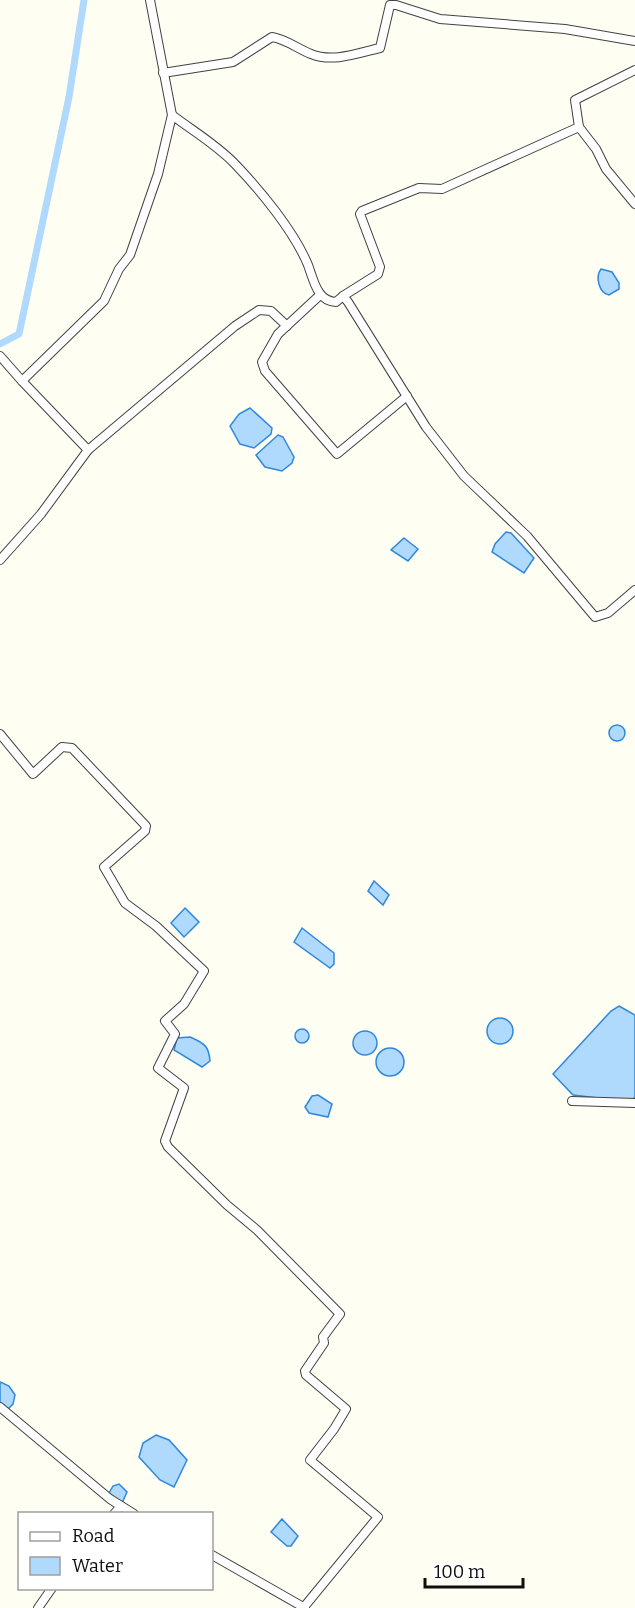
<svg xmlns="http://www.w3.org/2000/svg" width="635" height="1608" font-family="Bitter,serif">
	<rect width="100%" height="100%" fill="#fffef2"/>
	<g fill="#b0dafd" stroke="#2e88dc" stroke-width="1.5">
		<path d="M601,269L612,272L619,283V289L609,295C599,293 595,277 601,269Z"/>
		<polygon points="250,408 272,428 271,434 254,448 240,444 230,426 239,414"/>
		<polygon points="278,435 283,437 294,457 292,463 282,471 265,467 256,455"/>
		<polygon points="506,532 511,533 534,558 524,573 492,552 495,544"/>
		<polygon points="404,538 418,549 408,561 391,550"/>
		<circle cx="617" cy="733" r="8"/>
		<polygon points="374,881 389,895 383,905 368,891"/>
		<polygon points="185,908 199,922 184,937 171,923"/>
		<polygon points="302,928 334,953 334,964 330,968 294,942"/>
		<polygon points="619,1006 635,1015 635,1097 631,1102 573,1095 553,1074 611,1011"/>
		<circle cx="500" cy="1031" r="13"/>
		<circle cx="302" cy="1036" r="7"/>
		<circle cx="365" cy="1043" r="12"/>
		<path d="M190,1037C204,1043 209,1046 210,1061L202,1067L174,1050L177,1038Z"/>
		<circle cx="390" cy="1062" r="14"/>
		<polygon points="318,1095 332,1104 328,1117 309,1113 305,1107 312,1096"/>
		<polygon points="0,1382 9,1386 15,1395 13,1404 8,1409 0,1402"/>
		<polygon points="156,1435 169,1440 187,1460 174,1487 160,1480 139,1457 143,1443"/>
		<polygon points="119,1484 127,1492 122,1503 109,1493 113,1486"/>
		<polygon points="282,1519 298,1536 291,1546 287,1546 271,1532"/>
	</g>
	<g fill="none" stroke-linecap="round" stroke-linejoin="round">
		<polyline stroke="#b0dafd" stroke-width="7" points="0,344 19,334 69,97 84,0"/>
		<defs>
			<g id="minor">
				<path d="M150,0L172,115C193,131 217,145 235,164C260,190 294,231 308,265C314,281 317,301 336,302L343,296L348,302L426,427L464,476L527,536L595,617L608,613L635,590"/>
				<path d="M163,73L233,62L272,37C286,39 298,49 311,54C333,63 358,53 380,48L390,5H396L440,19L565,29L635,41"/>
				<polyline points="579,127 596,149 606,169 635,204"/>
				<polyline points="320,295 278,334 262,362 265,371 337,454 407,396"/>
				<polyline points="343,296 378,274 380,267 360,214 362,211 419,188 442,189 579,127 575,100 635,70"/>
				<polyline points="0,356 22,381 104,301 119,269 130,255 158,174 172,115"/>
				<polyline points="88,450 235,326 259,310 271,311 287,326"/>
				<polyline points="0,560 41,514 88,450 22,381"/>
				<polyline points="0,734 33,774 62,747 72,748 146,826 145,831 104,867 125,903 156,926 204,971 184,1004 165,1021 175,1034 158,1068 184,1088 165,1141 168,1147 227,1205 257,1230 340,1314 323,1337 324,1343 305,1371 306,1375 346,1409 334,1429 310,1460 378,1517 304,1607"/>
				<polyline points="572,1101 635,1103"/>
				<polyline points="0,1407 110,1499 134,1514"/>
				<polyline points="114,1514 121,1506"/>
				<polyline points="212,1555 305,1608"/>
				<polyline points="38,1608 52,1588"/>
			</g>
		</defs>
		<use href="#minor" stroke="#424242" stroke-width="10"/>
		<use href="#minor" stroke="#fff" stroke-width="8"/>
	</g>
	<rect x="18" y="1512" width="195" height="78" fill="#ffffff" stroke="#9f9f9f" stroke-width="1.5"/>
	<rect x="30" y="1532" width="30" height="9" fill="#ffffff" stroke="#9f9f9f" stroke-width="1.5"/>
	<text x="72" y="1542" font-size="18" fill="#0f0f0f">Road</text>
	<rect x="30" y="1557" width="30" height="18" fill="#b0dafd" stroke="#9f9f9f" stroke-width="1.5"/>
	<text x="72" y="1572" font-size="18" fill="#0f0f0f">Water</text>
	<path d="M425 1578v9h98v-9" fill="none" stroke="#0f0f0f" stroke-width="3"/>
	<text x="434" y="1578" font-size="18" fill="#0f0f0f" stroke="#ffffff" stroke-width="4.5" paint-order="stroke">100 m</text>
</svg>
